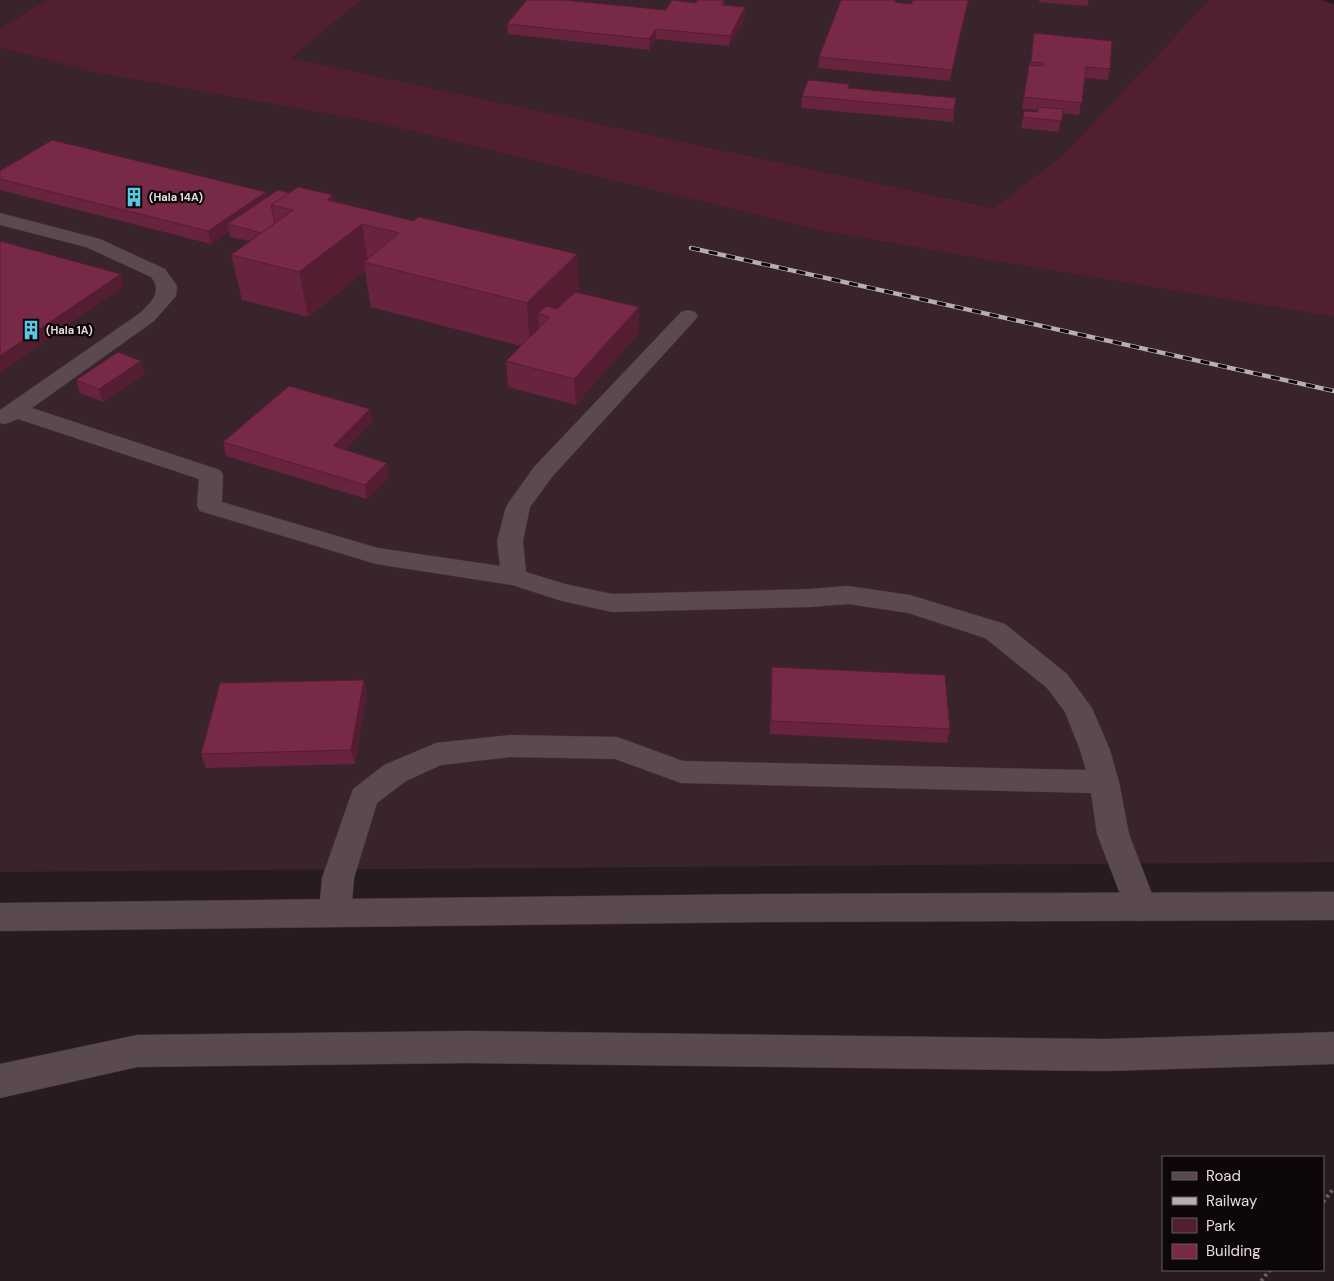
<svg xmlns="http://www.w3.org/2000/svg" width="1334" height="1281" font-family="'DM Sans',sans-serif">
	<rect width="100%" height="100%" fill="#281b1f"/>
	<g fill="#38242a">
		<polygon points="0,0 47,0 0,28"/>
		<polygon points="361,0 1209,0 1062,156 995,208 290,58"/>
		<polygon points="0,48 97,73 373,122 818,230 981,259 1334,317 1334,862 0,872"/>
	</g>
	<polygon fill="#511f31" points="47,0 361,0 291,58 994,208 1062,156 1209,0 1320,0 1334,4 1334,317 981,259 818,230 373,122 97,73 0,48 0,28"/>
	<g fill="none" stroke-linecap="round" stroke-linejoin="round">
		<defs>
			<g id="lane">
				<path d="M0,213L100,239L165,269L177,286L176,296L154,321L32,408L220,470L223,475L222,502L378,548L500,566L497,541L506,507L509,502L534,467L681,312L688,310L695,312L698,316L695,320L552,477L530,507L523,541L526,572L565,584L612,594L810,589L848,586L910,595L1005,624L1067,674L1092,708L1110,750L1119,782L1129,834L1157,907L1153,917L1141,921L1129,917L1097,834L1091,793L681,783L615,759L511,757L441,765L406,781L377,803L354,878L351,913L347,923L335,927L323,923L319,913L322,878L353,789L384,765L436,743L511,735L617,737L683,761L1086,770L1080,750L1065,712L1047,688L985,638L908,613L848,604L810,607L612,612L562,601L512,585L376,564L200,511L197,506L199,479L18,419L5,424L0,423V410L140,313C151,302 163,292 151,277L86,247L0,225Z"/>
				<polygon points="468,1031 1105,1039 1334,1032 1334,1064 1105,1071 468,1063 137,1067 0,1098 0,1064 137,1035"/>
			</g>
			<polygon id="secondary" points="1334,892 1334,920 771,922 0,931 0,903 771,894"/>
		</defs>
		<use href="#lane" stroke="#403538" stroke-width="1"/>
		<use href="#secondary" stroke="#403538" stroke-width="1"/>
		<g stroke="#695d60" stroke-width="4" stroke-dasharray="3 3" stroke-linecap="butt">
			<polyline points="1323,1202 1334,1188"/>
			<polyline points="1261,1281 1270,1270"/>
		</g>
		<use href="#lane" fill="#5a4a4e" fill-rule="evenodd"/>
		<use href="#secondary" fill="#5a4a4e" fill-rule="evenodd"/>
		<defs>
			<polyline id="rail" points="691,248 1334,391"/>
		</defs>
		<use href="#rail" stroke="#b8aeb0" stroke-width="4.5"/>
		<use href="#rail" stroke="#0d0709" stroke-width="3" stroke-dasharray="9" stroke-linecap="butt"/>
	</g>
	<g fill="#68233e">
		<polygon points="724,0 724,5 745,7 745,18 729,46 656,39 649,50 508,34 507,24 666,10 696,3"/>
		<polygon points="969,0 950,81 818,68 819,57 896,2 911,4"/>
		<polygon points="1039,0 1089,0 1087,6 1039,2"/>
		<polygon points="1034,33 1110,69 1108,80 1085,78 1079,115 1062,113 1059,132 1021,128 1024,111 1037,112 1037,110 1022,109 1027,76 1030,65"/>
		<polygon points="849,84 849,89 956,98 953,122 801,108 802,96"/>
		<polygon points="0,171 266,192 267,197 289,193 333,195 334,202 414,221 577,254 579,293 639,307 639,332 576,405 508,387 506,361 521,346 371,307 365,271 308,317 242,300 231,255 250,241 230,237 229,232 211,244 0,190"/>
		<polygon points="145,374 103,402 80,393 76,380"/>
		<polygon points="372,422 345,450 387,463 389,477 367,499 226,456 223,442"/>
		<polygon points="772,667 950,729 947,743 770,734 771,681"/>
		<polygon points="364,680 367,694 355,764 206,768 201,754"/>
	</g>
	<g fill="#551d32">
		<polygon points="968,0 969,0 950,81 952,70"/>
		<polygon points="745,7 745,18 729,46 730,36"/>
		<polygon points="656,29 656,39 649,50 649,39"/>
		<polygon points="266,192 269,204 227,224 229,232 211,244 208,231"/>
		<polygon points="333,195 340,239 327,200"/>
		<polygon points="362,224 368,263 364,262 365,271 308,317 299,272"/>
		<polygon points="577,254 579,299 550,317 538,313 540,339 530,348 527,303"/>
		<polygon points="121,274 124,286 0,373 0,356"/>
		<polygon points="639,307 639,332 576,405 574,379"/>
		<polygon points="141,361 145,374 103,402 99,389"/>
		<polygon points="370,409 372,422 335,460 333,446"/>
		<polygon points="387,463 389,477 367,499 365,485"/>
		<polygon points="364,680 367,694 355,764 351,750"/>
	</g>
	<g fill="#792948" stroke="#551d32">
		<polygon points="527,0 563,0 666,10 672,0 696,3 697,0 724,0 721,5 745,7 730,36 656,29 649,39 507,24"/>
		<polygon points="841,0 895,0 894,2 911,4 913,0 968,0 952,70 819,57"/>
		<polygon points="1034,33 1112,41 1110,69 1086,67 1082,103 1024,97 1029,65 1043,66 1043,63 1031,62"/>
		<polygon points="808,80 849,84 848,88 956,98 954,110 802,96"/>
		<polygon points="1038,107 1063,109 1062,121 1023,117 1024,111 1038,112"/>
		<polygon points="52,140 266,192 208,231 0,179 0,171"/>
		<polygon points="298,187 333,195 327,200 414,221 419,217 577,254 527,303 364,262 399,233 362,224 299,272 231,255 293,210 271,205"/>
		<polygon points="278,190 289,193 271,205 275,223 262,233 227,224"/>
		<polygon points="0,241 121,274 0,356"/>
		<polygon points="575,292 639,307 574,379 506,361 550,317 538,313 546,306 557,309"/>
		<polygon points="118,352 141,361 99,389 76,380"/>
		<polygon points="289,386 370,409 333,446 387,463 365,485 223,442"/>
		<polygon points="772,667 945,675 950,729 771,721"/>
		<polygon points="364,680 351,750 201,754 220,683"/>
	</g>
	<defs>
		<symbol id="building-bare" viewBox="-9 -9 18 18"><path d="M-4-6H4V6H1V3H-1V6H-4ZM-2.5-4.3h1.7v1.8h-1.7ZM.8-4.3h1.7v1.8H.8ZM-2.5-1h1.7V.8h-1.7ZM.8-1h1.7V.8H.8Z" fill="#58c9e3" stroke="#0d0709" stroke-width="2.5" paint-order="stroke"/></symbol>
	</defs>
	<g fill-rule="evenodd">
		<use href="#building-bare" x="120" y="183" width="28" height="28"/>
		<use href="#building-bare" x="17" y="316" width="28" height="28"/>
	</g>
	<g text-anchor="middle" stroke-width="4.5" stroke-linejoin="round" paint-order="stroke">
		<g font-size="11" font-weight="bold" fill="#e5dcde" stroke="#0d0709" text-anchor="start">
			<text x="149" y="201">(Hala 14A)</text>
			<text x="46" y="334">(Hala 1A)</text>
		</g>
	</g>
	<rect x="1162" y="1156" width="162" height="115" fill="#0d0709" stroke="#635c5e"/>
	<rect x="1172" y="1172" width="25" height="8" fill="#5a4a4e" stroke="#635c5e"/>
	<text x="1206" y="1181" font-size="15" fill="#e5dcde">Road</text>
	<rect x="1172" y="1197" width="25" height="8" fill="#b8aeb0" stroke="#635c5e"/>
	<text x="1206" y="1206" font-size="15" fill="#e5dcde">Railway</text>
	<rect x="1172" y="1218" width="25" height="15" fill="#511f31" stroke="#635c5e"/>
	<text x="1206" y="1231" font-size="15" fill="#e5dcde">Park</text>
	<rect x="1172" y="1244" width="25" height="15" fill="#792948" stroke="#635c5e"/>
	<text x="1206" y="1256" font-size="15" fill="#e5dcde">Building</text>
</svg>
